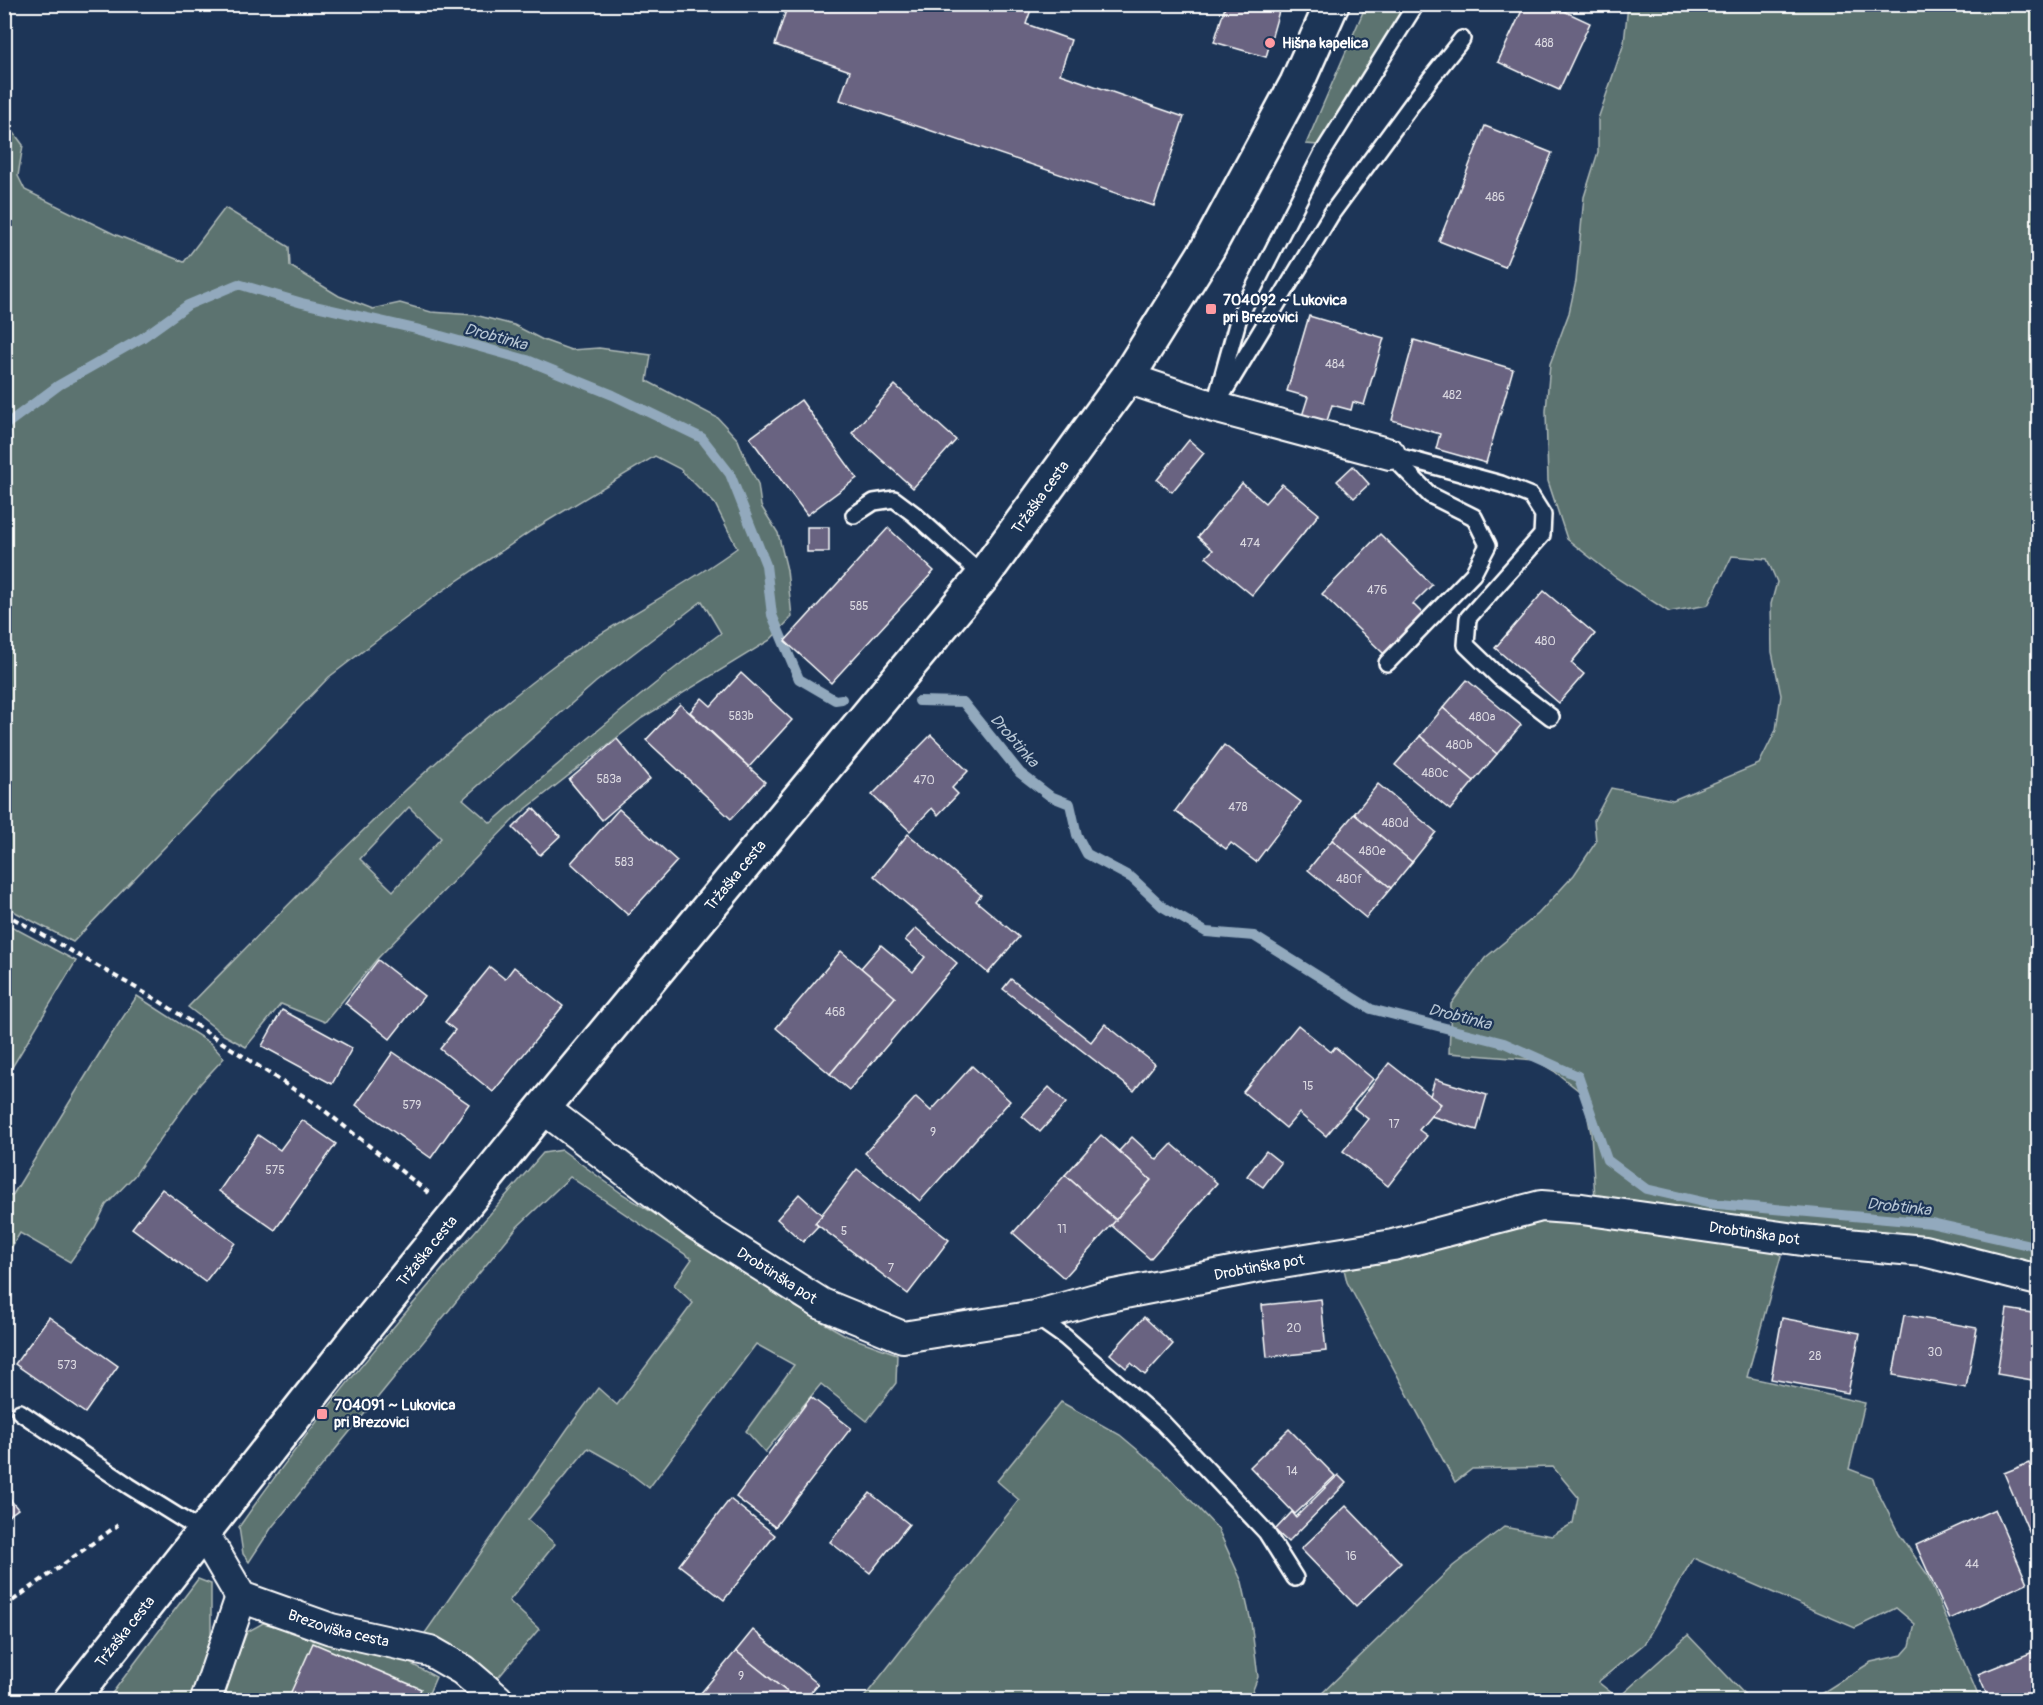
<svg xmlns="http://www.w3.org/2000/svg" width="2043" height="1705" font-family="Pangolin,sans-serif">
	<rect width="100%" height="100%" fill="#1d3557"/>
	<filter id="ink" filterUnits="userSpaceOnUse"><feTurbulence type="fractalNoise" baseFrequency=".0167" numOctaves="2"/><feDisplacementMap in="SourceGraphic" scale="12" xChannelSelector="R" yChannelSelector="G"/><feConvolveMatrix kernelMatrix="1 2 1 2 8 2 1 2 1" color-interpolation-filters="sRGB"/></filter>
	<g filter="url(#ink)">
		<g fill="#5c736f" stroke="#aeb9b7" stroke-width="1.5" fill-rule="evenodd">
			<polygon points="1366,5 1407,5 1318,145 1306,144"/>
			<polygon points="1628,5 2038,5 2038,1263 1937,1240 1884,1231 1782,1226 1595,1198 1591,1133 1583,1094 1554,1071 1535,1060 1449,1053 1451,1004 1485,958 1538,914 1574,875 1596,842 1594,820 1611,788 1673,800 1759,764 1776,730 1781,695 1772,652 1771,604 1777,582 1767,559 1732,556 1708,605 1669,612 1615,577 1567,539 1548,481 1546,411 1550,364 1569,313 1576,281 1584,197 1598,152 1598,119 1624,43"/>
			<path d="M9,126L23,145L18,176L25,190L114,234L184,262L225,208L289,247L290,266L339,296L373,309L400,303L431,312L475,315L514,325L543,340L571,350L599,348L651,355L647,381L718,418L738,440L746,460L758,484L761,506L778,533L787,570L792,617L770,640L642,718L517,816L377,959L325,1022L281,1004L246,1047L224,1035L188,1007C306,887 422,763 557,663C615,621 680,590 737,548L715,504L680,469L655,456L531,531L435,596L329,677L73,942L17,913L4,903V127ZM702,601L721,633C641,692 565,757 491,823L463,799L596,682ZM409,807L441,838L393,891L360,859Z"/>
			<polygon points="5,923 76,961 5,1079"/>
			<polygon points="137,996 210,1043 224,1058 200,1084 134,1176 106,1205 95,1227 70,1262 20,1233 5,1258 5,1194 12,1196 104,1046"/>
			<path d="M562,1150L621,1193L743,1269L796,1307L847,1336L897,1354L896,1383L867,1421L821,1384L765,1452L746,1431L794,1365L756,1344L649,1488L623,1468L588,1448L528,1520L555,1544L509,1601L539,1629L498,1678L423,1636L568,1428L598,1388L617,1405L693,1303L674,1285L692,1259L570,1177L517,1227L272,1527L249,1562L243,1554L239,1527C331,1395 438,1274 543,1153Z"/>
			<polygon points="1547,1218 1772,1243 1781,1256 1747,1377 1865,1403 1849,1469 1873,1478 1876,1488 1899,1534 1927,1574 1980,1700 1811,1700 1871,1662 1902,1655 1910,1646 1915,1624 1896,1608 1855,1628 1693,1558 1644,1644 1598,1682 1618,1698 1688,1635 1750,1700 1315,1700 1453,1566 1504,1527 1552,1536 1573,1523 1578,1497 1553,1467 1472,1469 1455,1482 1347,1282 1344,1269 1390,1262 1488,1230"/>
			<polygon points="1061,1402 1120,1435 1164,1472 1218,1529 1242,1582 1251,1622 1258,1677 1249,1700 862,1700 1019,1500 997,1481"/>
			<polygon points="198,1579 211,1584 211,1634 193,1700 107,1700"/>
			<polygon points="263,1623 330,1640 389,1652 436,1677 426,1700 223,1700 229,1678 247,1632"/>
		</g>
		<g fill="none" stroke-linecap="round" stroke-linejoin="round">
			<g stroke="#92a9bd" stroke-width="10">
				<polyline points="4,426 59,385 142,338 188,305 238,284 302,303 416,329 527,360 613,395 702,438 730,474 766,565 772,615 799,679 835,700 842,699"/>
				<polyline points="919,701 963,702 1020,773 1050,796 1070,804 1077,835 1087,854 1132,878 1163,907 1206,932 1254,936 1371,1009 1504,1043 1578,1076 1607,1160 1646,1189 1707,1203 1931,1223 2038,1247"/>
			</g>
		</g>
		<g fill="#696481" stroke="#fff" stroke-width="1.5">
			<polygon points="788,4 1033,4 1026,24 1071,40 1060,74 1184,117 1154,206 840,100 850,71 775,45"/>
			<polygon points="1226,4 1281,4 1266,57 1214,42"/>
			<polygon points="1525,4 1549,4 1590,23 1559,90 1498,62"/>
			<polygon points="1485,126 1552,153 1505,267 1439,241"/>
			<polygon points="1309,316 1384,338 1364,405 1353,402 1351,410 1332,405 1326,424 1302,416 1308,397 1287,391"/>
			<polygon points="1414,340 1513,369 1486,463 1436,449 1440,434 1392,420"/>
			<polygon points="895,385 956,440 913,488 852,433"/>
			<polygon points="801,400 857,478 807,515 750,438"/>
			<polygon points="1189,440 1204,453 1172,492 1157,480"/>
			<polygon points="1353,466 1369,484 1354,498 1337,481"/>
			<polygon points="1242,483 1265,503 1282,484 1319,514 1252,595 1206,557 1213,550 1198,537"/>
			<rect x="807" y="527" width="22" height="25"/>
			<polygon points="888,528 934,571 831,683 785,641"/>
			<polygon points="1380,534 1432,585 1413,604 1423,614 1384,654 1322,594"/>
			<polygon points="1544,591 1595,634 1571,663 1584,674 1559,703 1495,648"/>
			<polygon points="741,673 792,720 749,767 690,712 702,698 711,706"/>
			<polygon points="1467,680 1521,725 1497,754 1443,708"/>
			<polygon points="680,704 765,782 731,819 646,740"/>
			<polygon points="1443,708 1497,754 1474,781 1420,736"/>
			<polygon points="931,735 968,771 952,788 958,794 938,815 932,808 910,831 872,795"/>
			<polygon points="1420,736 1474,781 1450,810 1395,765"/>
			<polygon points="617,739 650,779 602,820 569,780"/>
			<polygon points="1224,745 1301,802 1256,862 1231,843 1226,849 1175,811"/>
			<polygon points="1378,784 1436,832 1412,862 1354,814"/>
			<polygon points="533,808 560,836 540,855 513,828"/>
			<polygon points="619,809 677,861 628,915 571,863"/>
			<polygon points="1354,814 1412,862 1391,888 1332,840"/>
			<polygon points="908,834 981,895 976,901 1019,937 988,973 874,876"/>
			<polygon points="1332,840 1391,888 1366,918 1308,870"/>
			<polygon points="916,928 957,963 849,1090 830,1074 895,997 861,968 881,945 913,972 925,957 905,940"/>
			<polygon points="841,951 895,997 830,1074 776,1028"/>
			<polygon points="378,960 424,996 390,1039 345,1003"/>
			<polygon points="490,967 505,979 514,967 563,1006 493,1092 440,1049 455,1030 445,1022"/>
			<polygon points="1011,979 1091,1042 1105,1024 1155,1064 1134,1091 1003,989"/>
			<polygon points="282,1010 352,1048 332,1084 262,1046"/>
			<polygon points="1298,1025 1331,1052 1335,1047 1373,1079 1326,1136 1299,1113 1286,1128 1243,1092"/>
			<polygon points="393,1052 469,1104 431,1158 356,1105"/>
			<polygon points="1389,1063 1441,1104 1419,1130 1427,1136 1388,1186 1343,1151 1368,1119 1354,1108"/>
			<polygon points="972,1066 1010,1101 920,1201 865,1153 916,1097 931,1111"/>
			<polygon points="1435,1079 1487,1095 1477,1130 1431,1116 1441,1104 1430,1096"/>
			<polygon points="1049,1087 1066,1103 1040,1132 1022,1116"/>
			<polygon points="302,1120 336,1144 275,1230 219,1191 258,1135 280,1150"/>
			<polygon points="1101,1135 1151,1180 1116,1220 1065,1175"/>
			<polygon points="1132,1137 1157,1160 1172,1144 1217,1183 1150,1259 1111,1225 1151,1180 1119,1151"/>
			<polygon points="1266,1151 1281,1163 1263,1187 1247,1176"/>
			<polygon points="857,1169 949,1240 908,1294 815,1223"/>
			<polygon points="1065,1175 1116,1220 1064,1278 1013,1233"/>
			<polygon points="162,1189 235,1243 205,1282 132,1228"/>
			<polygon points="799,1194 822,1215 815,1223 818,1226 803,1242 777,1219"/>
			<polygon points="1321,1299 1326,1351 1267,1357 1262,1305"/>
			<polygon points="2007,1309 2038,1314 2038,1381 1997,1374"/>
			<polygon points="1904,1315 1977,1328 1966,1388 1893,1375"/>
			<polygon points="49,1317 118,1366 85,1413 15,1364"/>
			<polygon points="1144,1317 1173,1344 1145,1375 1131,1363 1126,1368 1110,1354"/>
			<polygon points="1782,1318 1860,1333 1848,1393 1771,1379"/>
			<polygon points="811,1397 851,1428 775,1527 736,1497"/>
			<polygon points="1289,1429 1335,1476 1295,1514 1250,1467"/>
			<polygon points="2029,1463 2038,1486 2038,1539 2033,1541 2004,1473"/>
			<polygon points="1338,1475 1346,1483 1288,1542 1275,1530 1292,1512 1296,1517"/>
			<polygon points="4,1492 18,1509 4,1519"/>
			<polygon points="870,1493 909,1524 870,1573 830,1542"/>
			<polygon points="730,1499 775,1535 724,1600 679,1565"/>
			<polygon points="1346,1506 1401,1563 1356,1606 1301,1549"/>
			<polygon points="1995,1509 2027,1583 1949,1619 1916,1545"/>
			<polygon points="753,1630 818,1684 804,1700 797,1700 736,1651"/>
			<polygon points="313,1643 421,1689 416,1700 310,1700 291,1692"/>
			<polygon points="736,1651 797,1700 695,1700"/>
			<polygon points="2033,1652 2038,1668 2038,1700 1989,1700 1978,1674"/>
		</g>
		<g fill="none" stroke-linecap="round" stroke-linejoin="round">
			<defs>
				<g id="service">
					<polyline points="1224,392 1332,213 1431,78 1462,39"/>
					<polyline points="1214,407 1239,317 1322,154 1416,4"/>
					<polyline points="1390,454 1501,484 1531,496 1543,515 1542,535 1468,618 1466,645 1500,678 1551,717"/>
					<polyline points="854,515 874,502 894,499 914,514 983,576"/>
					<polyline points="1387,663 1473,574 1488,545 1474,517 1430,495 1390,454"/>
					<polyline points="1035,1316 1065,1337 1163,1423 1266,1532 1295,1578"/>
					<polyline points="20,1412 129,1486 203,1532"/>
				</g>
				<g id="minor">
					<polyline points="1127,378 1214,407 1390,454"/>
					<path id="s1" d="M543,1108L694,1223L822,1304L903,1337L1035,1316L1099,1298L1257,1267L1393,1245L1541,1206L1582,1209L1802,1240L1924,1251L2038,1280"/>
					<path id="s2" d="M203,1532L241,1597L331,1629L430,1651L463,1670L498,1700"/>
					<polyline points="206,1700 241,1597"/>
				</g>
				<g id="secondary">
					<path id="s3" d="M71,1700L358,1336L543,1108L983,576L1127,378L1208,248L1297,83L1332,4"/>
				</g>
			</defs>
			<use href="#service" stroke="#fff" stroke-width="20"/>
			<use href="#minor" stroke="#fff" stroke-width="34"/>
			<use href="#secondary" stroke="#fff" stroke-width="38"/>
			<g stroke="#fff" stroke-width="4" stroke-dasharray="6 4.5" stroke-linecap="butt">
				<polyline points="4,913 159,1001 316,1104 429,1193"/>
				<polyline points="4,1607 118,1525"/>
			</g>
			<use href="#service" stroke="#1d3557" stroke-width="15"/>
			<use href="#minor" stroke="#1d3557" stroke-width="30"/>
			<use href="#secondary" stroke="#1d3557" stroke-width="33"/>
		</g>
	</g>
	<g fill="#ff9aa2" stroke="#1d3557" stroke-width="2">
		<circle cx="1270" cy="43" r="6"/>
		<rect x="1205" y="303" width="12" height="12" rx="3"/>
		<rect x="316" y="1408" width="12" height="12" rx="3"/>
	</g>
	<g text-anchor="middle" stroke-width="4.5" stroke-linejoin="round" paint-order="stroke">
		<g font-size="12" fill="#dad8e0">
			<text x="1544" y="47">488</text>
			<text x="1495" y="201">486</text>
			<text x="1335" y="368">484</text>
			<text x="1452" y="399">482</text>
			<text x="1250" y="547">474</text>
			<text x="1377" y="594">476</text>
			<text x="859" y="610">585</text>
			<text x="1545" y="645">480</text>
			<text x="741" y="720">583b</text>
			<text x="1482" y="721">480a</text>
			<text x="1459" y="749">480b</text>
			<text x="1435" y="777">480c</text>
			<text x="609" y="783">583a</text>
			<text x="924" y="784">470</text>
			<text x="1238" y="811">478</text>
			<text x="1395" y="827">480d</text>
			<text x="1372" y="855">480e</text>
			<text x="624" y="866">583</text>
			<text x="1349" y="883">480f</text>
			<text x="835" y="1016">468</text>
			<text x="1308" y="1090">15</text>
			<text x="412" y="1109">579</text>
			<text x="1394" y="1128">17</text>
			<text x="933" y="1136">9</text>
			<text x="275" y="1174">575</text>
			<text x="1062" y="1233">11</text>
			<text x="844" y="1235">5</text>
			<text x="891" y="1272">7</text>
			<text x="1294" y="1332">20</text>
			<text x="1935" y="1356">30</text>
			<text x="1815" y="1360">28</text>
			<text x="67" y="1369">573</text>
			<text x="1292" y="1475">14</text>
			<text x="1351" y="1560">16</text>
			<text x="1972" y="1568">44</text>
			<text x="741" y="1680">9</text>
		</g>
		<g font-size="15" font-weight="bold" fill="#fff" stroke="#1d3557" text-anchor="start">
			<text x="1282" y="48">Hišna kapelica</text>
			<text x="1223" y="305">704092 ~ Lukovica<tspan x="1223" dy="17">pri Brezovici</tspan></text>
			<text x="334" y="1410">704091 ~ Lukovica<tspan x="334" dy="17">pri Brezovici</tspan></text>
		</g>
		<g font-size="15" fill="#fff" stroke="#1d3557">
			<text dy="5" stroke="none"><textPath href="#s3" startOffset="1545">Tržaška cesta</textPath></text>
			<text dy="5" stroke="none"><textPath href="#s3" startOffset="1059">Tržaška cesta</textPath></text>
			<text dy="5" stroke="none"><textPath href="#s1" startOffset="1296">Drobtinška pot</textPath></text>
			<text dy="5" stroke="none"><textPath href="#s3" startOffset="573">Tržaška cesta</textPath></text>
			<text dy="5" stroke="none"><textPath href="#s1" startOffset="792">Drobtinška pot</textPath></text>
			<text dy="5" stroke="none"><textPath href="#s1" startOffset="288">Drobtinška pot</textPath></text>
			<text dy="5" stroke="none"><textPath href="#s2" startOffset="178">Brezoviška cesta</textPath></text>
			<text dy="5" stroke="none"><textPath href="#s3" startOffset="87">Tržaška cesta</textPath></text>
		</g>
		<g font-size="16" font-style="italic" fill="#b6c5d3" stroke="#1d3557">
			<text transform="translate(496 336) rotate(15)" y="6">Drobtinka</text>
			<text transform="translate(1015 740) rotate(49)" y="6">Drobtinka</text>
			<text transform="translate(1460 1016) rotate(14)" y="6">Drobtinka</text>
			<text transform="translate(1899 1206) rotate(6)" y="6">Drobtinka</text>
		</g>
	</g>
	<rect width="2043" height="1705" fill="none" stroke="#1d3557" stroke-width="24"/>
	<rect x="12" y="12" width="2019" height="1681" fill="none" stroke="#fff" stroke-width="2" filter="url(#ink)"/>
</svg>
